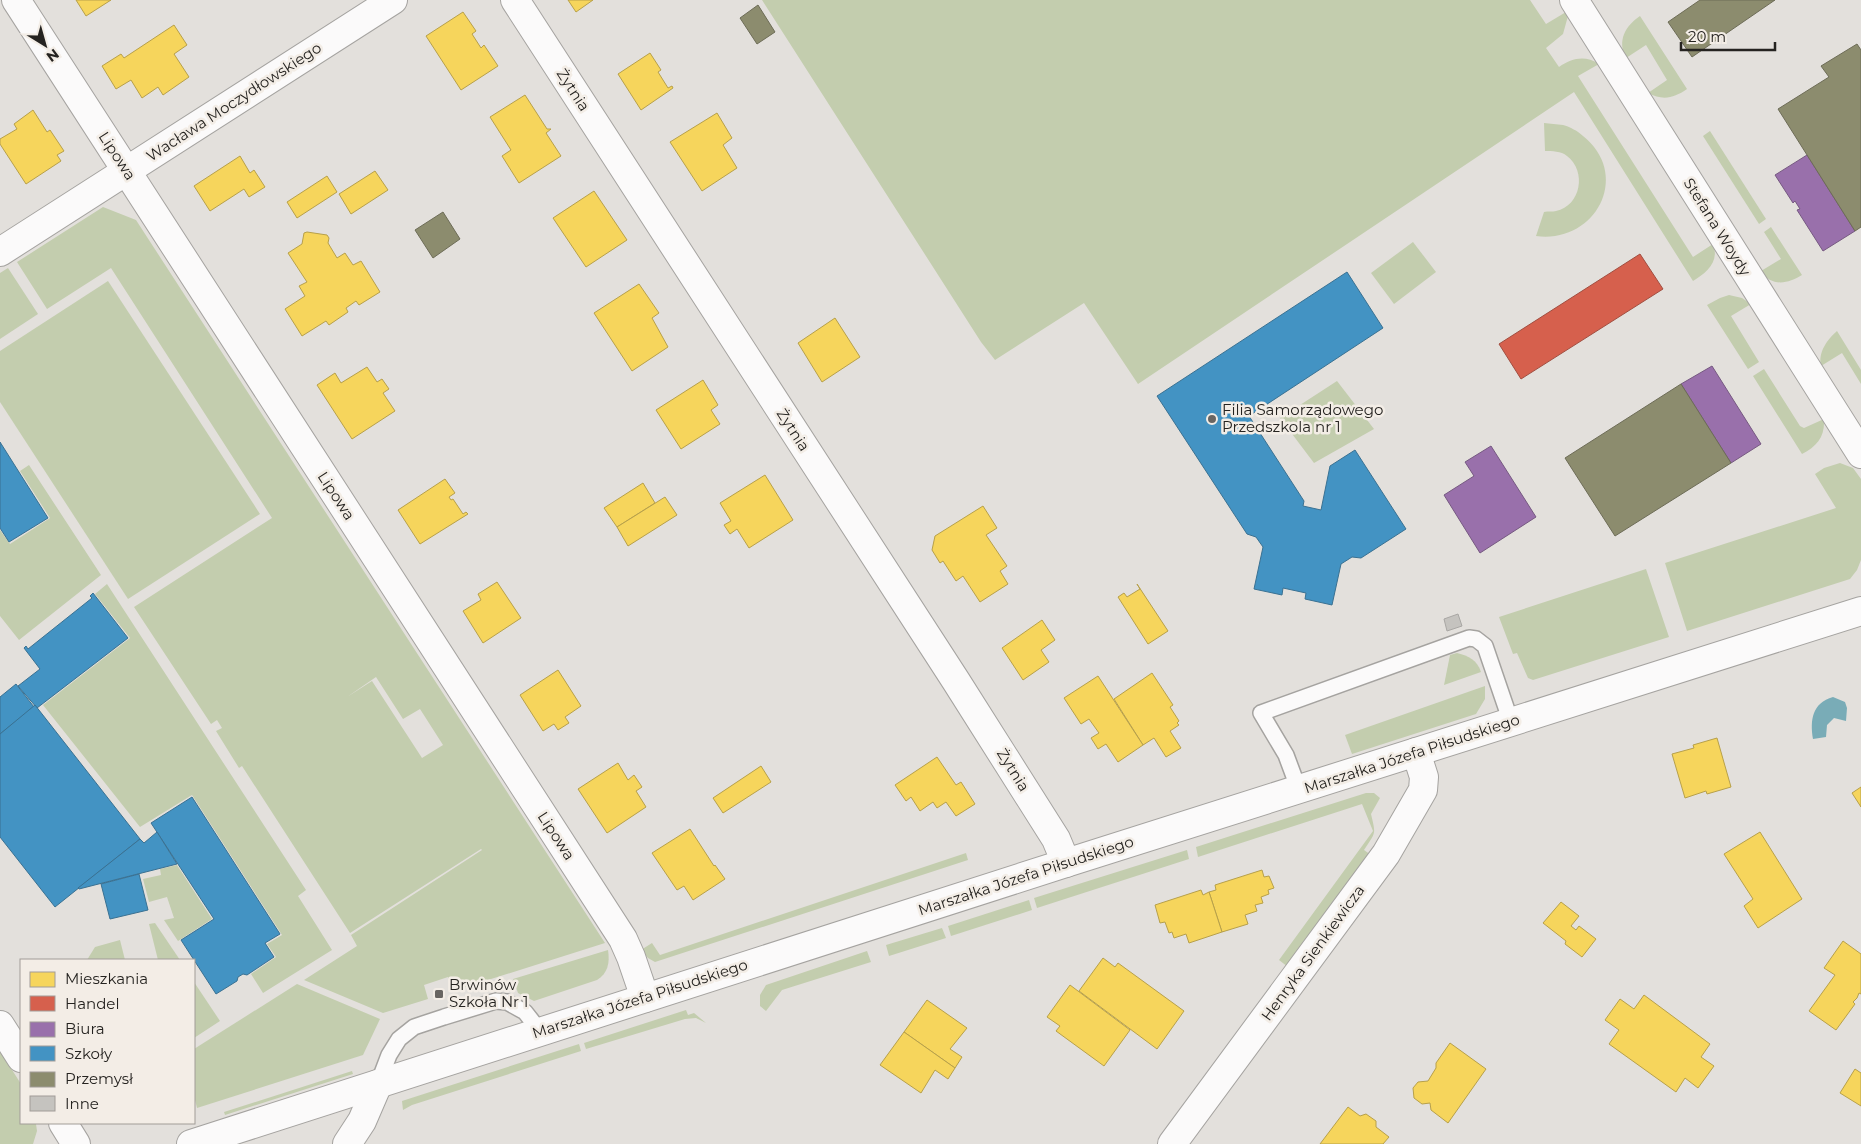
<svg xmlns="http://www.w3.org/2000/svg" width="1861" height="1144" font-family="Montserrat,sans-serif">
	<rect width="100%" height="100%" fill="#e3e0dc"/>
	<g fill="#c3cdae" fill-rule="evenodd">
		<path d="M762,0H1530L1546,24L1566,12L1568,16L1563,34L1546,48L1559,67C1572,58 1585,55 1599,64L1578,76L1693,257L1713,244C1720,262 1706,273 1693,281L1574,92L1138,384L1084,303L995,360L981,342Z"/>
		<path d="M1640,16L1687,89C1674,98 1663,101 1648,93L1667,80L1646,45L1626,58C1617,41 1625,26 1640,16Z"/>
		<path d="M1544,123C1550,124 1557,124 1563,125C1570,127 1578,131 1583,136C1632,175 1596,244 1536,236L1544,212C1548,211 1553,212 1556,211C1581,206 1587,171 1567,156C1561,151 1552,151 1545,151Z"/>
		<polygon points="1710,131 1766,219 1759,224 1703,136"/>
		<path d="M103,207L136,220L605,943L453,991L448,977L424,985L428,999L383,1013L304,980L357,946L351,935L482,850L481,849L350,933L242,766L239,768L216,731L222,728L217,720L211,724L134,607L272,518L111,268L47,309L17,262ZM376,677L403,719L420,709L443,745L422,758L372,681L347,697Z"/>
		<path d="M1771,227L1802,275C1788,284 1771,287 1761,271L1781,259L1764,232Z"/>
		<polygon points="1413,242 1436,272 1394,304 1371,273"/>
		<polygon points="8,268 38,314 0,339 0,273"/>
		<polygon points="108,281 260,514 128,599 0,402 0,351"/>
		<polygon points="1729,295 1742,298 1751,304 1731,316 1759,362 1748,369 1707,305 1720,298"/>
		<path d="M1837,331L1861,370V384L1842,353L1821,366C1818,352 1827,340 1837,331Z"/>
		<path d="M1764,369L1800,426L1804,428L1824,419C1825,437 1817,446 1802,454L1753,376Z"/>
		<polygon points="1337,381 1374,429 1314,463 1280,418"/>
		<polygon points="1840,463 1853,468 1861,479 1861,560 1857,570 1850,579 1687,631 1665,563 1836,508 1815,474 1824,468"/>
		<polygon points="29,465 101,575 19,640 0,616 0,530 10,544 50,518 20,471"/>
		<polygon points="1646,569 1669,637 1533,680 1528,678 1517,653 1513,654 1499,617"/>
		<polygon points="107,584 306,890 298,896 332,950 263,993 251,974 276,957 267,944 282,935 192,795 140,827 43,705 130,638 95,594"/>
		<path d="M1457,653C1469,656 1477,660 1481,672L1444,685L1450,655Z"/>
		<polygon points="1485,686 1485,699 1476,714 1352,754 1345,735"/>
		<path d="M1366,793H1374L1380,798L1371,814C1376,835 1376,832 1364,850L1371,855L1343,888V893L1288,967L1279,960L1373,831L1362,804L1198,857L1196,847Z"/>
		<polygon points="1187,850 1189,859 1037,908 1034,898"/>
		<polygon points="966,853 968,860 655,962 648,958 641,950 652,943 660,955"/>
		<polygon points="177,865 212,919 178,941 164,920 174,918 167,897 149,902 143,879 161,875 160,869"/>
		<polygon points="1029,900 1032,910 951,936 948,926"/>
		<polygon points="155,923 180,960 158,960 149,924"/>
		<polygon points="942,928 946,938 889,956 886,945"/>
		<polygon points="120,940 125,960 87,960 95,947"/>
		<path d="M608,950C610,963 608,973 597,980L534,1001L518,993L513,979Z"/>
		<polygon points="867,951 871,962 782,990 766,1011 760,1006 760,995 766,985"/>
		<polygon points="194,982 220,1021 194,1038"/>
		<polygon points="297,984 380,1019 363,1055 197,1108 194,1096 194,1049"/>
		<polygon points="686,1010 688,1015 694,1013 706,1023 696,1018 685,1019 586,1049 584,1043"/>
		<polygon points="579,1044 581,1051 412,1105 403,1110 402,1101"/>
		<polygon points="0,1051 21,1084 21,1123 36,1124 37,1131 33,1144 0,1144"/>
		<polygon points="352,1071 353,1074 225,1115 224,1112"/>
	</g>
	<path fill="#79acb7" d="M1833,697L1845,702L1847,708L1846,721L1834,718L1827,725L1826,737L1813,739C1810,720 1812,703 1833,697Z"/>
	<g fill="#f6d55c" stroke="#b7a04a">
		<polygon points="76,0 111,0 86,16"/>
		<polygon points="568,0 593,0 576,12"/>
		<polygon points="463,12 476,31 472,34 481,48 484,45 498,66 461,90 426,36"/>
		<polygon points="174,25 187,45 174,54 189,77 163,95 158,87 142,98 131,80 116,89 102,66 121,54 124,58"/>
		<polygon points="650,53 661,70 658,72 668,88 672,86 673,88 641,110 618,74"/>
		<polygon points="525,95 547,129 551,129 546,133 561,156 519,183 502,156 511,150 490,117"/>
		<polygon points="33,110 47,132 50,130 64,151 57,155 61,161 26,184 0,144 0,139 17,129 14,124"/>
		<polygon points="717,113 732,138 723,145 737,168 702,191 670,142"/>
		<polygon points="240,156 250,173 254,170 265,187 249,197 244,189 210,211 194,186"/>
		<polygon points="375,171 388,190 351,214 339,194"/>
		<polygon points="327,176 337,192 297,218 287,202"/>
		<polygon points="594,191 627,240 586,267 553,218"/>
		<polygon points="307,232 327,235 329,238 328,243 337,258 345,253 353,265 361,261 380,292 359,305 356,301 346,308 348,312 329,325 326,321 302,336 285,309 305,296 299,286 307,282 288,253 302,244 304,233"/>
		<polygon points="639,284 659,313 652,318 668,347 632,371 594,313"/>
		<polygon points="835,318 860,357 822,382 798,343"/>
		<polygon points="367,367 377,382 382,379 389,389 383,393 395,411 352,439 317,385 335,373 341,383"/>
		<polygon points="703,380 718,405 711,410 720,424 681,449 656,410"/>
		<polygon points="765,475 793,520 749,548 737,529 730,534 724,525 731,521 720,503"/>
		<polygon points="445,479 455,493 449,497 451,500 453,499 463,514 466,512 468,514 420,544 398,510"/>
		<polygon points="643,483 655,503 617,527 604,508"/>
		<polygon points="665,497 677,515 628,546 617,527"/>
		<polygon points="983,506 997,528 986,535 1007,566 1000,571 1008,584 980,602 963,576 956,581 943,561 940,563 932,550 935,536"/>
		<polygon points="497,582 521,618 483,643 463,611 481,600 478,594"/>
		<polygon points="1137,584 1168,631 1148,644 1118,597 1124,593 1127,597 1140,589"/>
		<polygon points="1042,620 1055,640 1041,650 1049,662 1023,680 1002,648"/>
		<polygon points="558,670 581,706 565,717 569,723 558,730 554,724 543,731 520,695"/>
		<polygon points="1152,673 1173,705 1170,707 1179,721 1177,723 1179,725 1170,731 1181,748 1166,757 1154,738 1143,745 1114,699"/>
		<polygon points="1098,676 1143,745 1118,762 1106,744 1098,749 1091,738 1099,733 1089,719 1081,724 1064,698"/>
		<polygon points="1717,738 1731,787 1707,794 1706,791 1685,798 1672,754 1694,748 1693,745"/>
		<polygon points="937,757 956,785 961,782 975,804 956,816 946,802 937,808 933,802 920,811 911,797 906,801 895,785"/>
		<polygon points="618,763 628,780 634,775 642,787 636,791 646,807 607,833 578,789"/>
		<polygon points="761,766 771,782 723,813 713,798"/>
		<polygon points="1861,787 1861,807 1852,793"/>
		<polygon points="690,829 714,866 715,865 725,879 693,900 684,886 677,890 652,853"/>
		<polygon points="1760,832 1802,899 1758,928 1744,906 1753,899 1724,854"/>
		<polygon points="1262,870 1264,877 1269,876 1274,888 1268,890 1269,894 1261,897 1263,903 1255,905 1257,911 1245,915 1248,924 1222,932 1209,892 1216,890 1215,885"/>
		<polygon points="1201,890 1203,895 1209,892 1222,932 1189,943 1186,934 1174,938 1172,932 1169,933 1165,922 1160,923 1155,905"/>
		<polygon points="1561,902 1579,916 1571,926 1576,930 1579,926 1596,939 1582,957 1565,944 1566,941 1543,923"/>
		<polygon points="1843,941 1861,954 1861,994 1859,993 1857,998 1853,1002 1855,1004 1836,1030 1809,1011 1835,975 1824,968"/>
		<polygon points="1103,958 1115,967 1118,963 1184,1011 1157,1049 1079,991"/>
		<polygon points="1070,985 1130,1030 1104,1066 1056,1031 1060,1026 1047,1017"/>
		<polygon points="1644,995 1710,1044 1701,1057 1714,1066 1698,1088 1685,1078 1676,1092 1609,1044 1619,1030 1605,1020 1620,999 1634,1009"/>
		<polygon points="927,1000 967,1028 950,1049 962,1057 955,1068 904,1032"/>
		<polygon points="904,1032 955,1068 948,1079 935,1070 921,1093 880,1065"/>
		<polygon points="1450,1043 1486,1069 1448,1123 1431,1110 1430,1103 1422,1104 1414,1098 1413,1088 1418,1082 1428,1081 1436,1068 1436,1063"/>
		<polygon points="1855,1069 1861,1073 1861,1106 1840,1093"/>
		<polygon points="1348,1107 1360,1116 1366,1114 1376,1121 1376,1127 1389,1137 1383,1144 1320,1144"/>
	</g>
	<polygon fill="#d6604d" stroke="#a14e40" points="1640,254 1663,289 1521,379 1499,344"/>
	<g fill="#9970ab" stroke="#765981">
		<polygon points="1807,155 1855,231 1823,251 1797,210 1800,209 1795,201 1793,203 1775,175"/>
		<polygon points="1712,366 1761,444 1731,463 1681,384"/>
		<polygon points="1491,446 1536,517 1480,553 1444,495 1474,476 1465,462"/>
	</g>
	<g fill="#4393c3" stroke="#3a7192">
		<polygon points="1347,272 1383,328 1249,416 1304,501 1303,506 1321,510 1330,466 1355,450 1406,529 1361,558 1352,557 1341,564 1332,605 1305,599 1306,593 1283,588 1282,595 1254,589 1263,547 1256,537 1247,534 1157,396"/>
		<polygon points="0,442 48,518 9,542 0,528"/>
		<polygon points="93,593 128,638 37,708 18,686 40,669 24,648 26,646 28,649 92,598 90,596"/>
		<polygon points="16,684 34,707 0,734 0,697"/>
		<polygon points="35,705 140,839 55,907 0,837 0,734"/>
		<polygon points="192,797 280,934 265,943 274,957 247,975 243,974 238,977 237,981 216,994 181,940 214,919 151,823"/>
		<polygon points="157,832 177,864 79,889 78,888 140,839 144,843"/>
		<polygon points="139,874 148,910 110,919 101,884"/>
	</g>
	<g fill="#8c8c6e" stroke="#6d6c57">
		<polygon points="1700,0 1775,0 1692,57 1668,22"/>
		<polygon points="758,5 775,32 757,44 740,18"/>
		<polygon points="1857,44 1861,50 1861,227 1855,231 1778,109 1829,77 1821,66"/>
		<polygon points="443,212 460,239 433,258 415,230"/>
		<polygon points="1681,384 1731,463 1615,536 1565,458"/>
	</g>
	<polygon fill="#c5c3bf" stroke="#a9a7a4" points="1458,614 1462,626 1447,631 1444,619"/>
	<g fill="none" stroke-linecap="round" stroke-linejoin="round">
		<defs>
			<g id="service">
				<polyline points="1299,790 1286,755 1261,713 1469,638 1476,639 1485,646 1511,722"/>
				<polyline points="378,1084 389,1055 399,1039 414,1027 444,1017 496,1001 507,1002 525,1012 540,1031"/>
			</g>
			<g id="minor">
				<polyline points="16,0 623,939 631,957 645,998"/>
				<polyline points="515,0 956,681 1056,839 1066,863"/>
				<polyline points="1574,0 1861,454"/>
				<polyline points="0,252 393,0"/>
				<polyline points="0,1025 21,1058"/>
				<polyline points="63,1123 76,1144"/>
				<polyline points="347,1144 362,1121 378,1084"/>
				<polyline points="1172,1144 1386,854 1423,790 1424,777 1416,752"/>
			</g>
			<polyline id="tertiary" points="191,1144 1066,863 1861,611"/>
		</defs>
		<use href="#service" stroke="#a5a3a0" stroke-width="18"/>
		<use href="#minor" stroke="#a5a3a0" stroke-width="30"/>
		<use href="#tertiary" stroke="#a5a3a0" stroke-width="30"/>
		<use href="#service" stroke="#fbfafa" stroke-width="15"/>
		<use href="#minor" stroke="#fbfafa" stroke-width="28"/>
		<use href="#tertiary" stroke="#fbfafa" stroke-width="28"/>
	</g>
	<g fill="#686562" stroke="#f3ede6" stroke-width="2">
		<circle cx="1212" cy="419" r="5"/>
		<rect x="434" y="989" width="10" height="10" rx="2.5"/>
	</g>
	<g text-anchor="middle" stroke-width="5" stroke-linejoin="round" paint-order="stroke">
		<g font-size="15" fill="#252320" stroke="#f3ede6">
			<text transform="translate(573 90) rotate(57)" y="5">Żytnia</text>
			<text transform="translate(234 102) rotate(-33)" y="5">Wacława Moczydłowskiego</text>
			<text transform="translate(117 156) rotate(57)" y="5">Lipowa</text>
			<text transform="translate(1717 227) rotate(58)" y="5">Stefana Woydy</text>
			<text transform="translate(793 430) rotate(57)" y="5">Żytnia</text>
			<text transform="translate(336 496) rotate(57)" y="5">Lipowa</text>
			<text transform="translate(1412 754) rotate(-18)" y="5">Marszałka Józefa Piłsudskiego</text>
			<text transform="translate(1013 770) rotate(58)" y="5">Żytnia</text>
			<text transform="translate(556 836) rotate(57)" y="5">Lipowa</text>
			<text transform="translate(1026 876) rotate(-18)" y="5">Marszałka Józefa Piłsudskiego</text>
			<text transform="translate(1313 953) rotate(-54)" y="5">Henryka Sienkiewicza</text>
			<text transform="translate(640 999) rotate(-18)" y="5">Marszałka Józefa Piłsudskiego</text>
		</g>
		<g font-size="15" fill="#252320" stroke="#f3ede6" text-anchor="start">
			<text x="1222" y="415">Filia Samorządowego<tspan x="1222" dy="17">Przedszkola nr 1</tspan></text>
			<text x="449" y="990">Brwinów<tspan x="449" dy="17">Szkoła Nr 1</tspan></text>
		</g>
	</g>
	<rect x="20" y="959" width="175" height="165" fill="#f3ede6" stroke="#a19c97"/>
	<rect x="30" y="972" width="25" height="15" fill="#f6d55c" stroke="#a19c97"/>
	<text x="65" y="984" font-size="15" fill="#252320">Mieszkania</text>
	<rect x="30" y="996" width="25" height="15" fill="#d6604d" stroke="#a19c97"/>
	<text x="65" y="1009" font-size="15" fill="#252320">Handel</text>
	<rect x="30" y="1022" width="25" height="15" fill="#9970ab" stroke="#a19c97"/>
	<text x="65" y="1034" font-size="15" fill="#252320">Biura</text>
	<rect x="30" y="1046" width="25" height="15" fill="#4393c3" stroke="#a19c97"/>
	<text x="65" y="1059" font-size="15" fill="#252320">Szkoły</text>
	<rect x="30" y="1072" width="25" height="15" fill="#8c8c6e" stroke="#a19c97"/>
	<text x="65" y="1084" font-size="15" fill="#252320">Przemysł</text>
	<rect x="30" y="1096" width="25" height="15" fill="#c5c3bf" stroke="#a19c97"/>
	<text x="65" y="1109" font-size="15" fill="#252320">Inne</text>
	<g transform="translate(45 45) rotate(143)" stroke="#f3ede6" stroke-width="4" paint-order="stroke">
	<path d="M0-4L9 19L0 12L-9 19Z" fill="#252320"/>
	<text y="-8" font-size="14" font-weight="bold" text-anchor="middle" fill="#252320">N</text>
	</g>
	<path d="M1681 42v8h94v-8" fill="none" stroke="#252320" stroke-width="2.5"/>
	<text x="1688" y="42" font-size="15" fill="#252320" stroke="#f3ede6" stroke-width="4" paint-order="stroke">20 m</text>
</svg>
